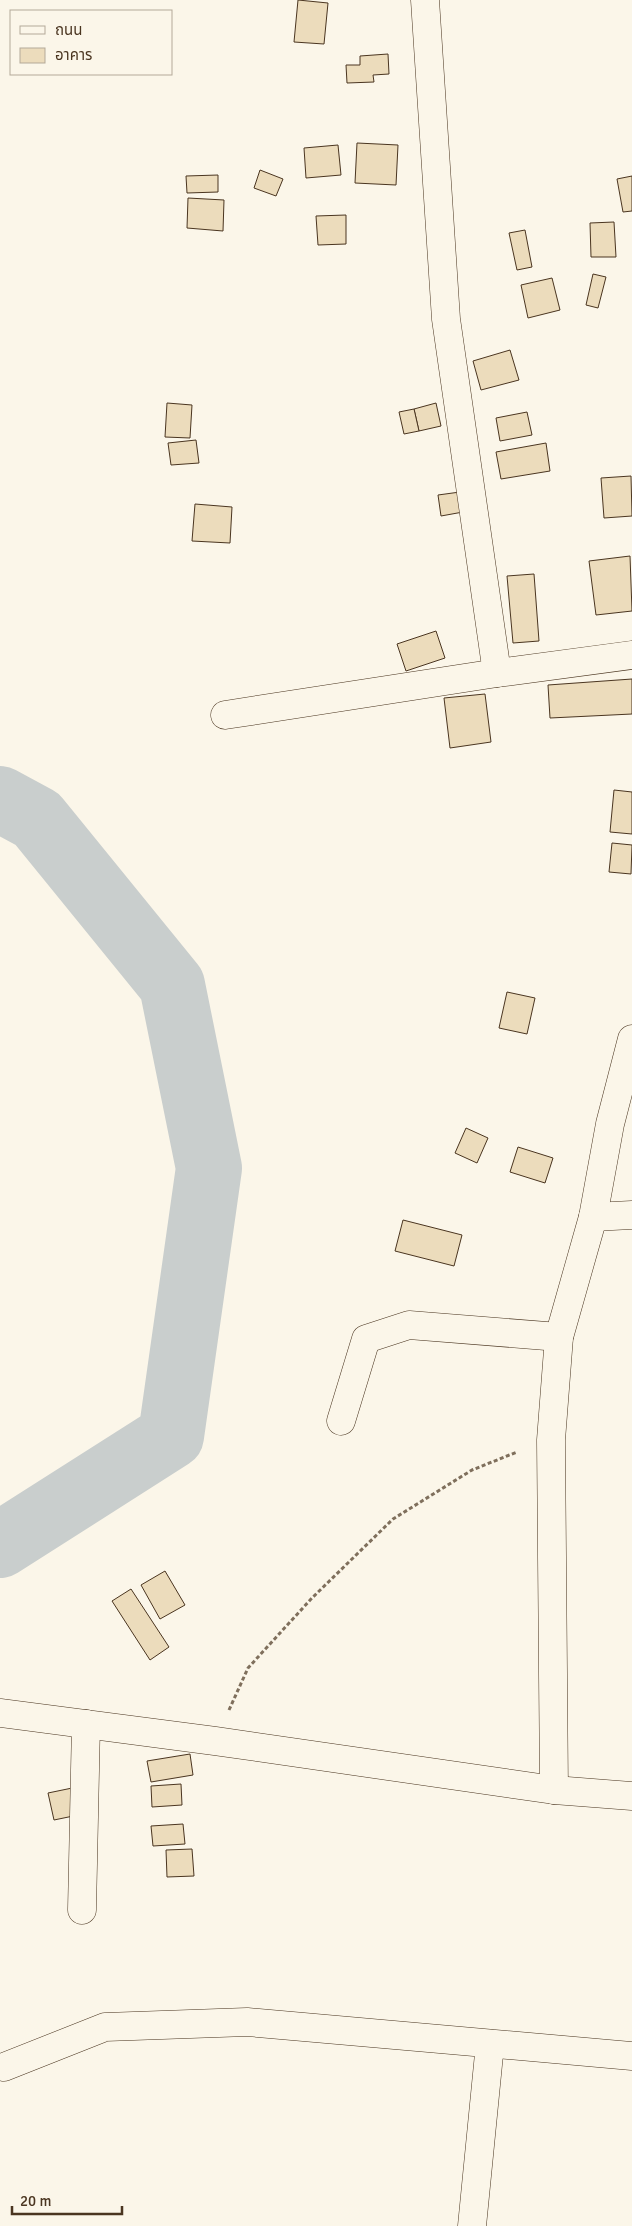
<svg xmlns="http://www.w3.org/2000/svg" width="632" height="2226" font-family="Signika,'Noto Sans Thai',sans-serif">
	<rect width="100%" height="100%" fill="#fbf6e9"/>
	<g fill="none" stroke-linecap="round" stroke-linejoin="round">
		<polyline stroke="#c9cecd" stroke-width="66" points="0,799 37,819 172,985 209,1168 171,1436 0,1545"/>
	</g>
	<g fill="#ecdcbc" stroke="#4a3520">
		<polygon points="298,0 328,3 324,44 294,42"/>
		<polygon points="388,54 389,74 373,75 374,82 347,83 346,65 360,65 360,56"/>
		<polygon points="357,143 398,145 396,185 355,183"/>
		<polygon points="338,145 341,175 306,178 304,148"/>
		<polygon points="260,170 283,179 276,196 254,188"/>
		<polygon points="218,175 218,192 187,193 186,176"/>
		<polygon points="632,176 632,211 623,212 617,179"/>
		<polygon points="188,198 224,200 223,231 187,228"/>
		<polygon points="346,215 346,244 318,245 316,216"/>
		<polygon points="614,222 616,257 591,257 590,223"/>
		<polygon points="525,230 532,267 517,270 509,233"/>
		<polygon points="593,274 606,277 598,308 586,305"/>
		<polygon points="552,278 560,310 528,318 521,285"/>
		<polygon points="510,350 519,380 481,390 473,361"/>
		<polygon points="167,403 192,405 190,438 165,437"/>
		<polygon points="436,403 441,426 419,431 414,409"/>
		<polygon points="414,409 419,431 404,434 399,412"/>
		<polygon points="527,412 532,435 500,441 496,418"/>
		<polygon points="196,440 199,463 171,465 168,443"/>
		<polygon points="546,443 550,471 501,479 496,452"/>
		<polygon points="631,476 632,516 604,518 601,478"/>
		<polygon points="460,492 463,512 441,516 438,495"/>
		<polygon points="195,504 232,507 230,543 192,541"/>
		<polygon points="630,556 632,611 596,615 589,561"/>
		<polygon points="534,574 539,641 513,643 507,576"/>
		<polygon points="436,631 445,658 406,671 397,644"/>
		<polygon points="632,679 632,714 550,718 548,685"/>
		<polygon points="485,694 491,742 450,748 444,698"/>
		<polygon points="614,790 632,792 632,834 610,832"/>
		<polygon points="612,843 632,845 631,874 609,872"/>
		<polygon points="507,992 535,998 527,1034 499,1028"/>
		<polygon points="466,1128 488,1138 477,1163 455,1153"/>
		<polygon points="518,1147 553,1158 545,1183 510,1172"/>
		<polygon points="403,1220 462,1235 454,1266 395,1251"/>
		<polygon points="165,1571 185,1605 160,1619 141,1585"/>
		<polygon points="131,1589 169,1647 150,1660 112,1601"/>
		<polygon points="190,1754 193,1775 151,1782 147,1761"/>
		<polygon points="181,1784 182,1805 152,1807 151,1786"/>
		<polygon points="77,1787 83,1814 54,1820 48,1793"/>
		<polygon points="183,1824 185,1844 153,1846 151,1826"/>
		<polygon points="192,1849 194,1876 167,1877 166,1850"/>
	</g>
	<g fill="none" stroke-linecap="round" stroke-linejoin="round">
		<defs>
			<g id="minor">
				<polyline points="425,0 446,319 497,673"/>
				<polyline points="225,715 497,673 632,655"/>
				<polyline points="593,1217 632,1215"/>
				<polyline points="341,1421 366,1339 409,1325 559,1337"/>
				<polyline points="0,1713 215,1741 554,1790 632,1796"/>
				<polyline points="554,1790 551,1440 559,1337 593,1217 610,1124 632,1039"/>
				<polyline points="82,1910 86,1724"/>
				<polyline points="4,2067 105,2027 247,2022 632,2056"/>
				<polyline points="472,2226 490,2044"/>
			</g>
		</defs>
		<use href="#minor" stroke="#4a3520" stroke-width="29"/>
		<polyline stroke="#7f6f5c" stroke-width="3" stroke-dasharray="4 2.5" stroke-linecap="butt" points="229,1710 248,1668 312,1598 393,1519 472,1470 517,1452"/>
		<use href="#minor" stroke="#fbf6e9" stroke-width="28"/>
	</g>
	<rect x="10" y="10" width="162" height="65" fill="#fbf6e9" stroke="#b4a999"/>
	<rect x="20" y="26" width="25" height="8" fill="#fbf6e9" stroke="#b4a999"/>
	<text x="55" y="35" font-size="15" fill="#4a3520">ถนน</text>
	<rect x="20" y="48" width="25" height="15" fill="#ecdcbc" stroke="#b4a999"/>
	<text x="55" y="60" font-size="15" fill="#4a3520">อาคาร</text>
	<path d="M12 2206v8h110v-8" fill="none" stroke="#4a3520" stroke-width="2.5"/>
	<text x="20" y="2206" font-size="15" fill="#4a3520" stroke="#fbf6e9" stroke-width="4" paint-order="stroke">20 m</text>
</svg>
